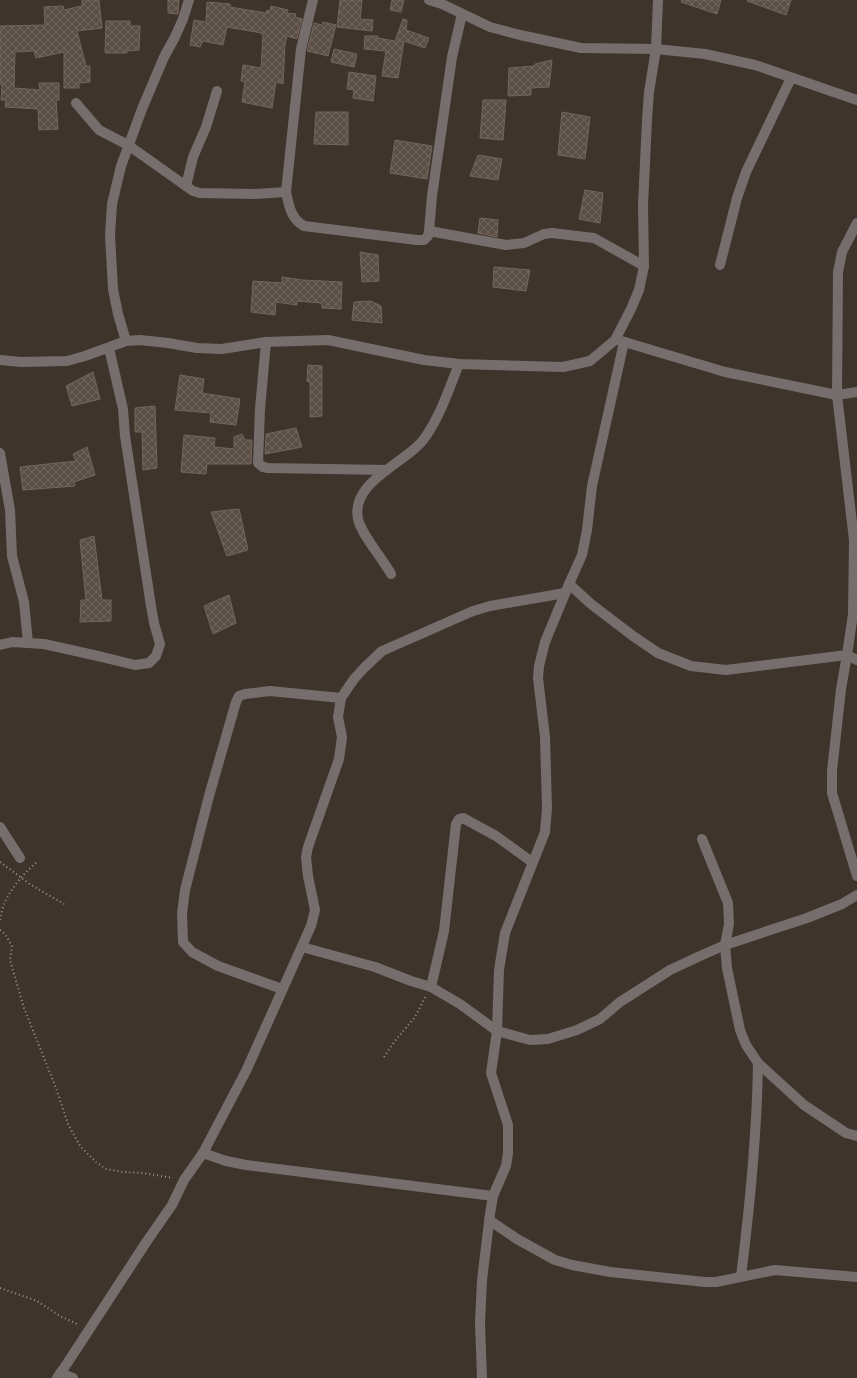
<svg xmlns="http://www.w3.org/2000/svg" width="857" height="1378" font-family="'Golos Text',sans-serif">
	<defs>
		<pattern id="building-cross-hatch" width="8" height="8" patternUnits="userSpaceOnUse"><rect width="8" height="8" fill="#5b4e45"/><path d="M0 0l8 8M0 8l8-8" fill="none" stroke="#736860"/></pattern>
	</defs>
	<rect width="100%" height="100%" fill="#3f342c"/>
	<g fill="url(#building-cross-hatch)" stroke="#72655c">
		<polygon points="82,0 99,0 102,28 77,31 86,66 90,66 90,82 79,83 79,88 64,88 64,52 36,58 34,51 15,52 14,88 40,90 39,83 59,83 59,100 56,100 58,129 39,130 38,109 5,107 6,100 1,100 2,84 0,84 0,26 45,25 44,7 63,6 64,10 82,6"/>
		<polygon points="168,0 179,0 178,14 168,13"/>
		<polygon points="340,0 362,0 360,19 373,20 372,31 337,27"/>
		<polygon points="392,0 404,0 401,12 390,10"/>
		<polygon points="682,0 721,0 717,14 681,2"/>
		<polygon points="748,0 791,0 786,15 747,1"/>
		<polygon points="207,2 230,4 230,7 266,13 267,10 270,11 271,6 288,10 287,13 296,14 295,17 302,19 297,39 287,36 285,45 283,84 276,82 272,108 242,102 245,82 241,81 243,65 261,68 263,35 261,34 262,33 227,27 223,45 203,41 200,47 190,45 194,20 206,22"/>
		<polygon points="403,19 407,20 406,30 429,38 425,48 404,41 398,78 382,76 386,51 364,49 365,36 378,36 378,38 395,41"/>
		<polygon points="106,21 130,21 130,26 140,26 139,50 127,51 127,53 105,53"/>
		<polygon points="323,22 336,25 328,56 307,51 314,23 322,25"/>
		<polygon points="334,49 357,54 354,67 331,62"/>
		<polygon points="552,60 549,87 531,88 531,95 508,96 509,68 535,66 535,64"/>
		<polygon points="349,72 376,76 373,101 353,98 354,90 347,89"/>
		<polygon points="483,100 506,100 503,140 480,138"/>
		<polygon points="316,112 348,112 348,145 314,144"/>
		<polygon points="562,112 590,117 585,159 558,155"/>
		<polygon points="395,140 432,146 427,179 390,173"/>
		<polygon points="478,155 502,159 498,180 470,176"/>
		<polygon points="585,190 603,193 600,223 579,219"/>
		<polygon points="480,218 498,220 497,237 478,233"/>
		<polygon points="360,252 378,255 379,281 362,282"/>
		<polygon points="494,267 530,270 526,291 493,287"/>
		<polygon points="282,277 302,280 342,282 341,309 322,308 322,303 297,301 297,305 276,302 275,315 251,312 253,281 282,283"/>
		<polygon points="371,301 381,306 382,323 352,320 354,302"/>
		<polygon points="308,365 322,366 322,416 310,417 310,382 307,381"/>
		<polygon points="93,372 100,399 72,406 66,386"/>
		<polygon points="180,375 204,379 202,393 240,399 236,425 210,422 211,413 175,410"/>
		<polygon points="155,406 157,468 143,470 142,432 135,432 135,408"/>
		<polygon points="296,428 302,447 265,454 266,434"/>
		<polygon points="242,434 245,440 252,440 251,464 207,464 206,474 181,472 184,435 215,438 214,447 234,449 234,437"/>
		<polygon points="87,447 95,475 74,482 75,486 23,490 20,467 76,461 73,454"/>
		<polygon points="239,509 248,550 227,556 211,512"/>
		<polygon points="94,536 102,600 111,600 111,621 80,622 81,600 86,600 80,540"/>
		<polygon points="229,595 236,623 213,634 204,606"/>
	</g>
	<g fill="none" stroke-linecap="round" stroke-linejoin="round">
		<g stroke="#9f958f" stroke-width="2" stroke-dasharray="1 3" stroke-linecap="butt">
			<polyline points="0,862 31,885 64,904"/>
			<path d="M0,920C1,915 2,909 4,904C11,888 24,873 37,862"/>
			<polyline points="0,930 5,934 12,946 10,960 24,1008 56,1088 68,1124 80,1146 96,1162 106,1169 123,1172 143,1173 173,1178"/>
			<polyline points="384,1057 394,1042 415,1017 426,996"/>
			<polyline points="0,1288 37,1301 60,1316 79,1325"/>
		</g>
		<g stroke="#766e6d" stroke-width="10">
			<path d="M313,0L301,49L286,192C289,206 291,219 304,226L417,240H424L428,236L429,231L432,196L452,57L462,14"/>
			<polyline points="429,0 442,4 490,27 520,35 581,48 656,49 705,54 755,65 857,100"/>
			<polyline points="76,103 99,130 128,145 193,191 200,193 255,194 286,192"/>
			<polyline points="186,186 193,157 206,127 217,91"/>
			<polyline points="857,223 842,252 838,272 837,395 854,540 853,614 847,655 841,689 832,771 832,793 857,876"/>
			<polyline points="429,231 506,245 524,243 544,234 552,233 594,238 644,266"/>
			<polyline points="720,265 737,198 746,172 791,78"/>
			<polyline points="618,340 725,372 837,395 857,392"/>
			<polyline points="126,341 118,314 113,289 110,235 112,204 121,166 142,109 164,57 175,37 183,19 189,0"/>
			<polyline points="266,342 260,409 258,463 263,467 268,468 387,470"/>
			<polyline points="624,342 592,486 587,530 582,555 569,584 591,604 633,636 658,653 691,666 726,670 847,655 857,660"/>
			<polyline points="0,360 21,362 67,361 85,356 126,341 140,340 168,343 197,348 222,349 266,342 328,340 424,360 459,364 563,367 590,361 615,340 631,309 639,290 644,266 643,205 647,120 649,92 656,49 658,0"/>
			<polyline points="0,453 10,510 12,556 24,602 28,643"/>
			<path d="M391,574C383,559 361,534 358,519C350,480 410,462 426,436C441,414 449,389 459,364"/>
			<polyline points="0,645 12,642 44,644 98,656 135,665 149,663 156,656 160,644 154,623 151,606 125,436 123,409 109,348"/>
			<polyline points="0,827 20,858"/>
			<polyline points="702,839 728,903 729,924 725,945 727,968 740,1030 746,1045 758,1063 804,1105 846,1133 857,1136"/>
			<polyline points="302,947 375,967 411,981 431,987 460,1004 497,1031 530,1040 548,1039 577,1030 600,1019 620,1002 670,970 700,956 725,945 807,918 842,904 857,895"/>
			<polyline points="431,987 444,931 456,824 459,819 463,818 496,836 532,862"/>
			<polyline points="282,989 218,966 192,952 183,942 182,914 185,890 209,796 236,702 239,696 245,694 270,691 341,698"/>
			<polyline points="203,1153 226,1161 246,1165 493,1196"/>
			<polyline points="489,1220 517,1239 555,1260 572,1265 610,1272 705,1282 716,1282 775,1270 857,1277"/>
			<path d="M741,1276C750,1205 757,1135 758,1063"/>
			<polyline points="60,1373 73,1378"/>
			<polyline points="57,1378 68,1362 147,1241 172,1205 184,1180 203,1153 246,1071 311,926 315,910 308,876 306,857 308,847 339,759 342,737 338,717 341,698 354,679 364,668 382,651 473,611 490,606 565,593"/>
			<polyline points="482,1378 480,1323 482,1280 490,1214 493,1196 506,1166 508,1153 508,1125 491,1073 497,1031 499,970 505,933 545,832 547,808 545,737 538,678 539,666 545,642 569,584"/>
		</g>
	</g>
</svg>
